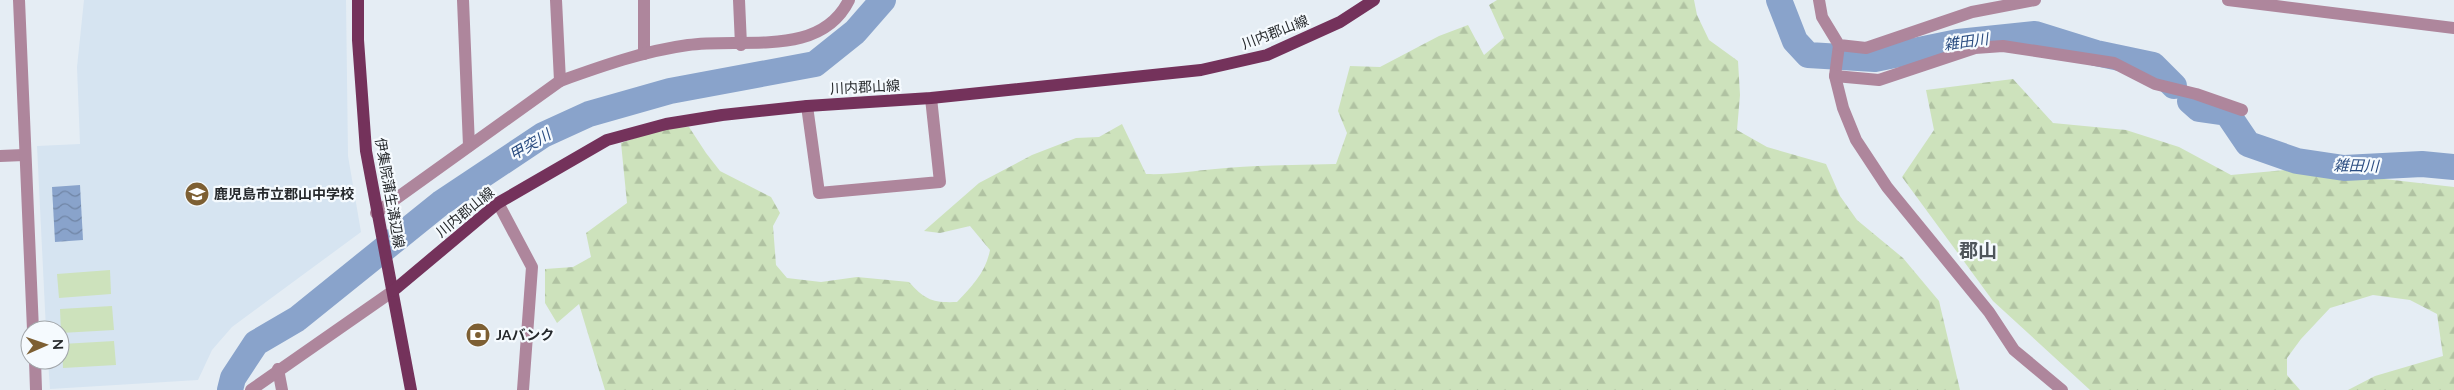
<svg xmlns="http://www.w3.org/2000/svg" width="2454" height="390" font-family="Lato,'Noto Sans JP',sans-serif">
	<defs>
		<pattern id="forest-firs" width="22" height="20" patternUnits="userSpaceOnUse" patternTransform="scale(1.25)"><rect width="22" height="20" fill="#cde2bc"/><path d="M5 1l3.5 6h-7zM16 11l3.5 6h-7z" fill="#b0c2a2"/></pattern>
		<pattern id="water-waves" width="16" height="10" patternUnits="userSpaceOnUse" patternTransform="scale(1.25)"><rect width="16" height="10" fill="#89a3cb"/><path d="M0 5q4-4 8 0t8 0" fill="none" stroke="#7085a5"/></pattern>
	</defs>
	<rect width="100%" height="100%" fill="#e5edf4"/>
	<polygon fill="#d6e4f1" points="84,0 346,0 348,156 361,232 232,327 212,350 198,380 50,389 48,360 60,360 60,330 46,330 37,146 80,144 77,67"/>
	<g fill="#cde2bc">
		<polygon points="110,270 111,294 59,298 57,274"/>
		<polygon points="112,306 114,330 61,333 60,309"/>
		<polygon points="114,341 116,365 63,368 62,344"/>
	</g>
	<g fill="url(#forest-firs)">
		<path d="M1497,0H1694L1697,15L1709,40L1738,61L1740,95L1737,130L1767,147L1826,164L1840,196L1857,220L1903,258L1939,301L1960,390H605L579,304L557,323L545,303V269L573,267L591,257L586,233L627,203L621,143L664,128L689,127L706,153L720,171L771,197L780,213L773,226L776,265L787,278L821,282L857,277L909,282C925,300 933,303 957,302C972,286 986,272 990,250L970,226L940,233L924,231L979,183L1032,155L1076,138L1099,137L1122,124L1146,174C1170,175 1192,171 1215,169C1255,165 1296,165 1336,164L1347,133L1338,111L1350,66L1380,67L1439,36L1468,25L1484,55L1504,38L1489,5Z"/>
		<polygon points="2013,79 2053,123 2126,130 2179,147 2231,175 2297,169 2454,187 2454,390 2348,390 2375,376 2443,356 2437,314 2410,300 2373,295 2330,308 2301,339 2287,358 2287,375 2300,390 2090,390 1993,301 1902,177 1934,130 1926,90"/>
	</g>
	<polygon fill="url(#water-waves)" points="80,185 83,240 55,242 52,187"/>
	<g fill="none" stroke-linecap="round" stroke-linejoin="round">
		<g stroke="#89a3cb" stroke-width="26">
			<polyline points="1779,0 1795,41 1808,55 1875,59 1958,42 2035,34 2096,53 2153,65 2174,86"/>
			<polyline points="2190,101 2199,109 2227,113 2248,144 2297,161 2344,168 2422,164 2454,167"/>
			<polyline points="230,390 233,378 256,343 297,319 441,203 543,135 589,114 670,91 815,64 855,32 883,0"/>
		</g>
		<g stroke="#ae869c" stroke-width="12">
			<polyline points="463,0 469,146"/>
			<polyline points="644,0 644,54"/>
			<polyline points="739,0 741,45"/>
			<polyline points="1839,45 1835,76 1843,108 1856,140 1887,187 1989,312 2014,350 2062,390"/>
			<polyline points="1835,76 1879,80 1975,48 2003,46 2114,63 2155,84 2196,94 2242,110"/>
			<path d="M560,81C602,66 644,51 688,45C741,37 820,59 849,0"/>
			<polyline points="807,106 819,193 940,182 931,98"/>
			<polyline points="0,156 24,155"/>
			<polyline points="498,203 532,267 523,390"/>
			<polyline points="376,213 560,81 556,0"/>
			<polyline points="278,369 282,390"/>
		</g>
		<g stroke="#ae869c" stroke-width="12">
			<polyline points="19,0 33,330"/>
			<polyline points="1819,0 1822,17 1839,45 1866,48 1972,12 2035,0"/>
			<polyline points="2228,0 2454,28"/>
			<polyline points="35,360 36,390"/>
			<polyline points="251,390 393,291"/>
		</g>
		<g stroke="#74325b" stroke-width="12">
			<polyline points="358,0 358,40 366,151 411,390"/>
			<polyline points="393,291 498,203 607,140 666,124 722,115 807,106 931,98 1201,70 1267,55 1340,22 1374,0"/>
		</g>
	</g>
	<defs>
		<symbol id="school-disc" viewBox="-11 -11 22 22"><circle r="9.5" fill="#7d5f33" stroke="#f5fafe"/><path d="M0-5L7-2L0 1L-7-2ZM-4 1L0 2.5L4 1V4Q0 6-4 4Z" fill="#fff"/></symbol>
		<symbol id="bank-disc" viewBox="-11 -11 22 22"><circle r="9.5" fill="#7d5f33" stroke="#f5fafe"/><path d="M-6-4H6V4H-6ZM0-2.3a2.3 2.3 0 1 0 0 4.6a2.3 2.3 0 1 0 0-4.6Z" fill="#fff"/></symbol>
	</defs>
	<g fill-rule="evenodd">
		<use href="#school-disc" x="183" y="180" width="28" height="28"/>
		<use href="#bank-disc" x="464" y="321" width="28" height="28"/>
	</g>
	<g text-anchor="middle" stroke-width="4.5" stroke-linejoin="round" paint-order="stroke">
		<g font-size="14" fill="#26292c" stroke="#f5fafe">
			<text transform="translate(1275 32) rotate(-21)" y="5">川内郡山線</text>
			<text transform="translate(865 87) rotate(-3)" y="5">川内郡山線</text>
			<text transform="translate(390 193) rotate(80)" y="5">伊集院蒲生溝辺線</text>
			<text transform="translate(465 212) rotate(-39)" y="5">川内郡山線</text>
		</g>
		<g font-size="14" font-weight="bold" fill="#26292c" stroke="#f5fafe" text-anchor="start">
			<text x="214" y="199">鹿児島市立郡山中学校</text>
			<text x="496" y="340">JAバンク</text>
		</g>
		<g font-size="15" font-style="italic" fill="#2a4c80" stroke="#f5fafe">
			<text transform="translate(1966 42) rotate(-8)" y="5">雑田川</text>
			<text transform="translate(530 145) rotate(-31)" y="5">甲突川</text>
			<text transform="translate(2356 166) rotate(1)" y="5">雑田川</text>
		</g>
		<g font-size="19" font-weight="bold" fill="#4f565c" stroke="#f5fafe">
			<text x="1978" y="257">郡山</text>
		</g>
	</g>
	<g transform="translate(45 345) rotate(88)"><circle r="24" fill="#f5fafe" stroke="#a2a6aa"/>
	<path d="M0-4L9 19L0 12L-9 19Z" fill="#7d5f33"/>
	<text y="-8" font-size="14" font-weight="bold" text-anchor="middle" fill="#26292c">N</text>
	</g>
</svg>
